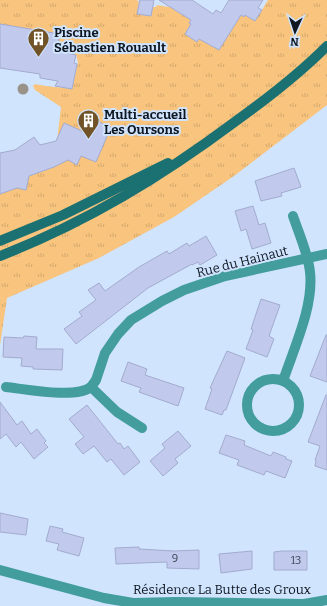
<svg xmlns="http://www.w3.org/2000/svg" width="327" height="606" font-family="Bitter,serif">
	<defs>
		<pattern id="grass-tufts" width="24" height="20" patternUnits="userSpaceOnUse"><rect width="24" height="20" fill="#f8c47e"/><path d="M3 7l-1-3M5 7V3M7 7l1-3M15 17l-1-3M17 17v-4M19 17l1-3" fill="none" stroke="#d3a86d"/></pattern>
	</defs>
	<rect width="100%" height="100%" fill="#d0e4fe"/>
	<path fill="url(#grass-tufts)" d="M0,0H137L139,2L137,14L151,16L153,7H156L157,5L175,8L174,10L191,20L189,23L191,24L185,34L197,42L201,35L204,37L202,41L219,50L241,15L244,17L245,15L255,21L268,0H327V105L234,176L174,217L99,258L7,298L0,345V193L19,187L30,175L54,167L61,107L35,90L33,86L35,84C48,87 59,87 72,89L78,62L76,55L57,51L59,34L0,24Z"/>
	<g fill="#c1caed" stroke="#a3abce">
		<polygon points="140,0 154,0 151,16 137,14"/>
		<polygon points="159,0 192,0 213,14 216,10 221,13 229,0 263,0 258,8 262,10 255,21 245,15 244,17 241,15 219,50 199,39 197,42 185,34 191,24 189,23 191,20"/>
		<polygon points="0,24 60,34 57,51 76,55 74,63 77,64 72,89 55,86 58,81 40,78 40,74 0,68"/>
		<polygon points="97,121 111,127 96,162 81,156 77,165 68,160 54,167 29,176 26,190 17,188 0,194 0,153 15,150 34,137 40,145 56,141 64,123 91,135"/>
		<polygon points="294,168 301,187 281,193 282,196 261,201 255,181"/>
		<polygon points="253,206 259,225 265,223 271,243 252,249 246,229 241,231 235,211"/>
		<polygon points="206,236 217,255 200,265 198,262 192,265 192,264 148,288 76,344 64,329 82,316 79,312 96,300 88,290 99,283 105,291 139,267 167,251 169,254 187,243 189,246"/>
		<polygon points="261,299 280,305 269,336 274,339 267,357 246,349 253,330 251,329"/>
		<polygon points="326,335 327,335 327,382 310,376"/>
		<polygon points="24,336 37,337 36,349 63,349 62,370 33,369 33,367 21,366 22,358 3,357 4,337 23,338"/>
		<polygon points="227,351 245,358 226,410 224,410 222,415 205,409 212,389 210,388"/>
		<polygon points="128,362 147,369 145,375 184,388 178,406 139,392 141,388 121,381"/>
		<polygon points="326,395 327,395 327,470 315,466 316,461 315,460 320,446 308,442"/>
		<polygon points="0,402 17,425 22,421 31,434 37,429 46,441 44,443 48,447 34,459 21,442 16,447 6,434 0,439"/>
		<polygon points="87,405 118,444 120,443 124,449 128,446 140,462 124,475 111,459 107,462 94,446 83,454 75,444 84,437 69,419"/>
		<polygon points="178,431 191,446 175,459 178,463 163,476 150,461 165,448 162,444"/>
		<polygon points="226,435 245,441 244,445 271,456 273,452 286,457 286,459 292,461 285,478 266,471 264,475 237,465 239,460 219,453"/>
		<polygon points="0,513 28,519 26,535 0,532"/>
		<polygon points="50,526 63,529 62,532 84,538 79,556 57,550 59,544 46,541"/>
		<polygon points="139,547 139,549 174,551 199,550 199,569 167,568 167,562 116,564 115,548"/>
		<polygon points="252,551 252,569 221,573 219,554"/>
		<polygon points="282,551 307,551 307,570 274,570 274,552"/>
	</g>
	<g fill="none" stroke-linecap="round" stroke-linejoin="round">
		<g stroke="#429d9c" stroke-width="10">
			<circle cx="273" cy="405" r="26"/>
			<path d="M283,381C294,348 314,306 310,272C308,253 299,234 293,216"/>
			<path d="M6,387C25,389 76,399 91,387L117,412L142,428"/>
			<polyline points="91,387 96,380 105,353 118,334 131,320 162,301 184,290 225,276 327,254"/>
			<polyline points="0,570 104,598 133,603 176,602 304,604 327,600"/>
		</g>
		<g stroke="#1b7171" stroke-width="10">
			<polyline points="0,241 63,215 168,163"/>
			<path d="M0,256C87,222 161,177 236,121C268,98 299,74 327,46"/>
		</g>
	</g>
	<circle fill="#989289" cx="23" cy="89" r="5.5"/>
	<defs>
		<symbol id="building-pin" viewBox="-11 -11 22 30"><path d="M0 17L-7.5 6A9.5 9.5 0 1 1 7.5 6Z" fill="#715327" stroke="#d0e4fe"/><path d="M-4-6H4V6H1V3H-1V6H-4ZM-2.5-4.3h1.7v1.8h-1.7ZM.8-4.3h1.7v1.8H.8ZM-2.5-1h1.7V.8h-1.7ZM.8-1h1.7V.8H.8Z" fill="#fff"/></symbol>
	</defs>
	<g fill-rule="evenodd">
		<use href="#building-pin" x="26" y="26" width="25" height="34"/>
		<use href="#building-pin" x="76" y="108" width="25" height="34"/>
	</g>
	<g text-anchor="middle" stroke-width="4" stroke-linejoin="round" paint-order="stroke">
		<g font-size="11" fill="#3b4354">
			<text x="175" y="562">9</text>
			<text x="296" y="564">13</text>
		</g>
		<g font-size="13" font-weight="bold" fill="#0e1621" stroke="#d0e4fe" text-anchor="start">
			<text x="54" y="37">Piscine<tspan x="54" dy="15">Sébastien Rouault</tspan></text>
			<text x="104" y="119">Multi-accueil<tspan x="104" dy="15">Les Oursons</tspan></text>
		</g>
		<g font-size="13" fill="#0e1621" stroke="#d0e4fe">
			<text transform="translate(242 261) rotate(-14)" y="5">Rue du Hainaut</text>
			<text x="222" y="594">Résidence La Butte des Groux</text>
		</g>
	</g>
	<g transform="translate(295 32) rotate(183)" stroke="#d0e4fe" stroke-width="3" paint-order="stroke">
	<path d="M0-3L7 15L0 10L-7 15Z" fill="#0e1621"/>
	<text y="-6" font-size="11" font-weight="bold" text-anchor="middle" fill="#0e1621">N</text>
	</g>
</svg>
